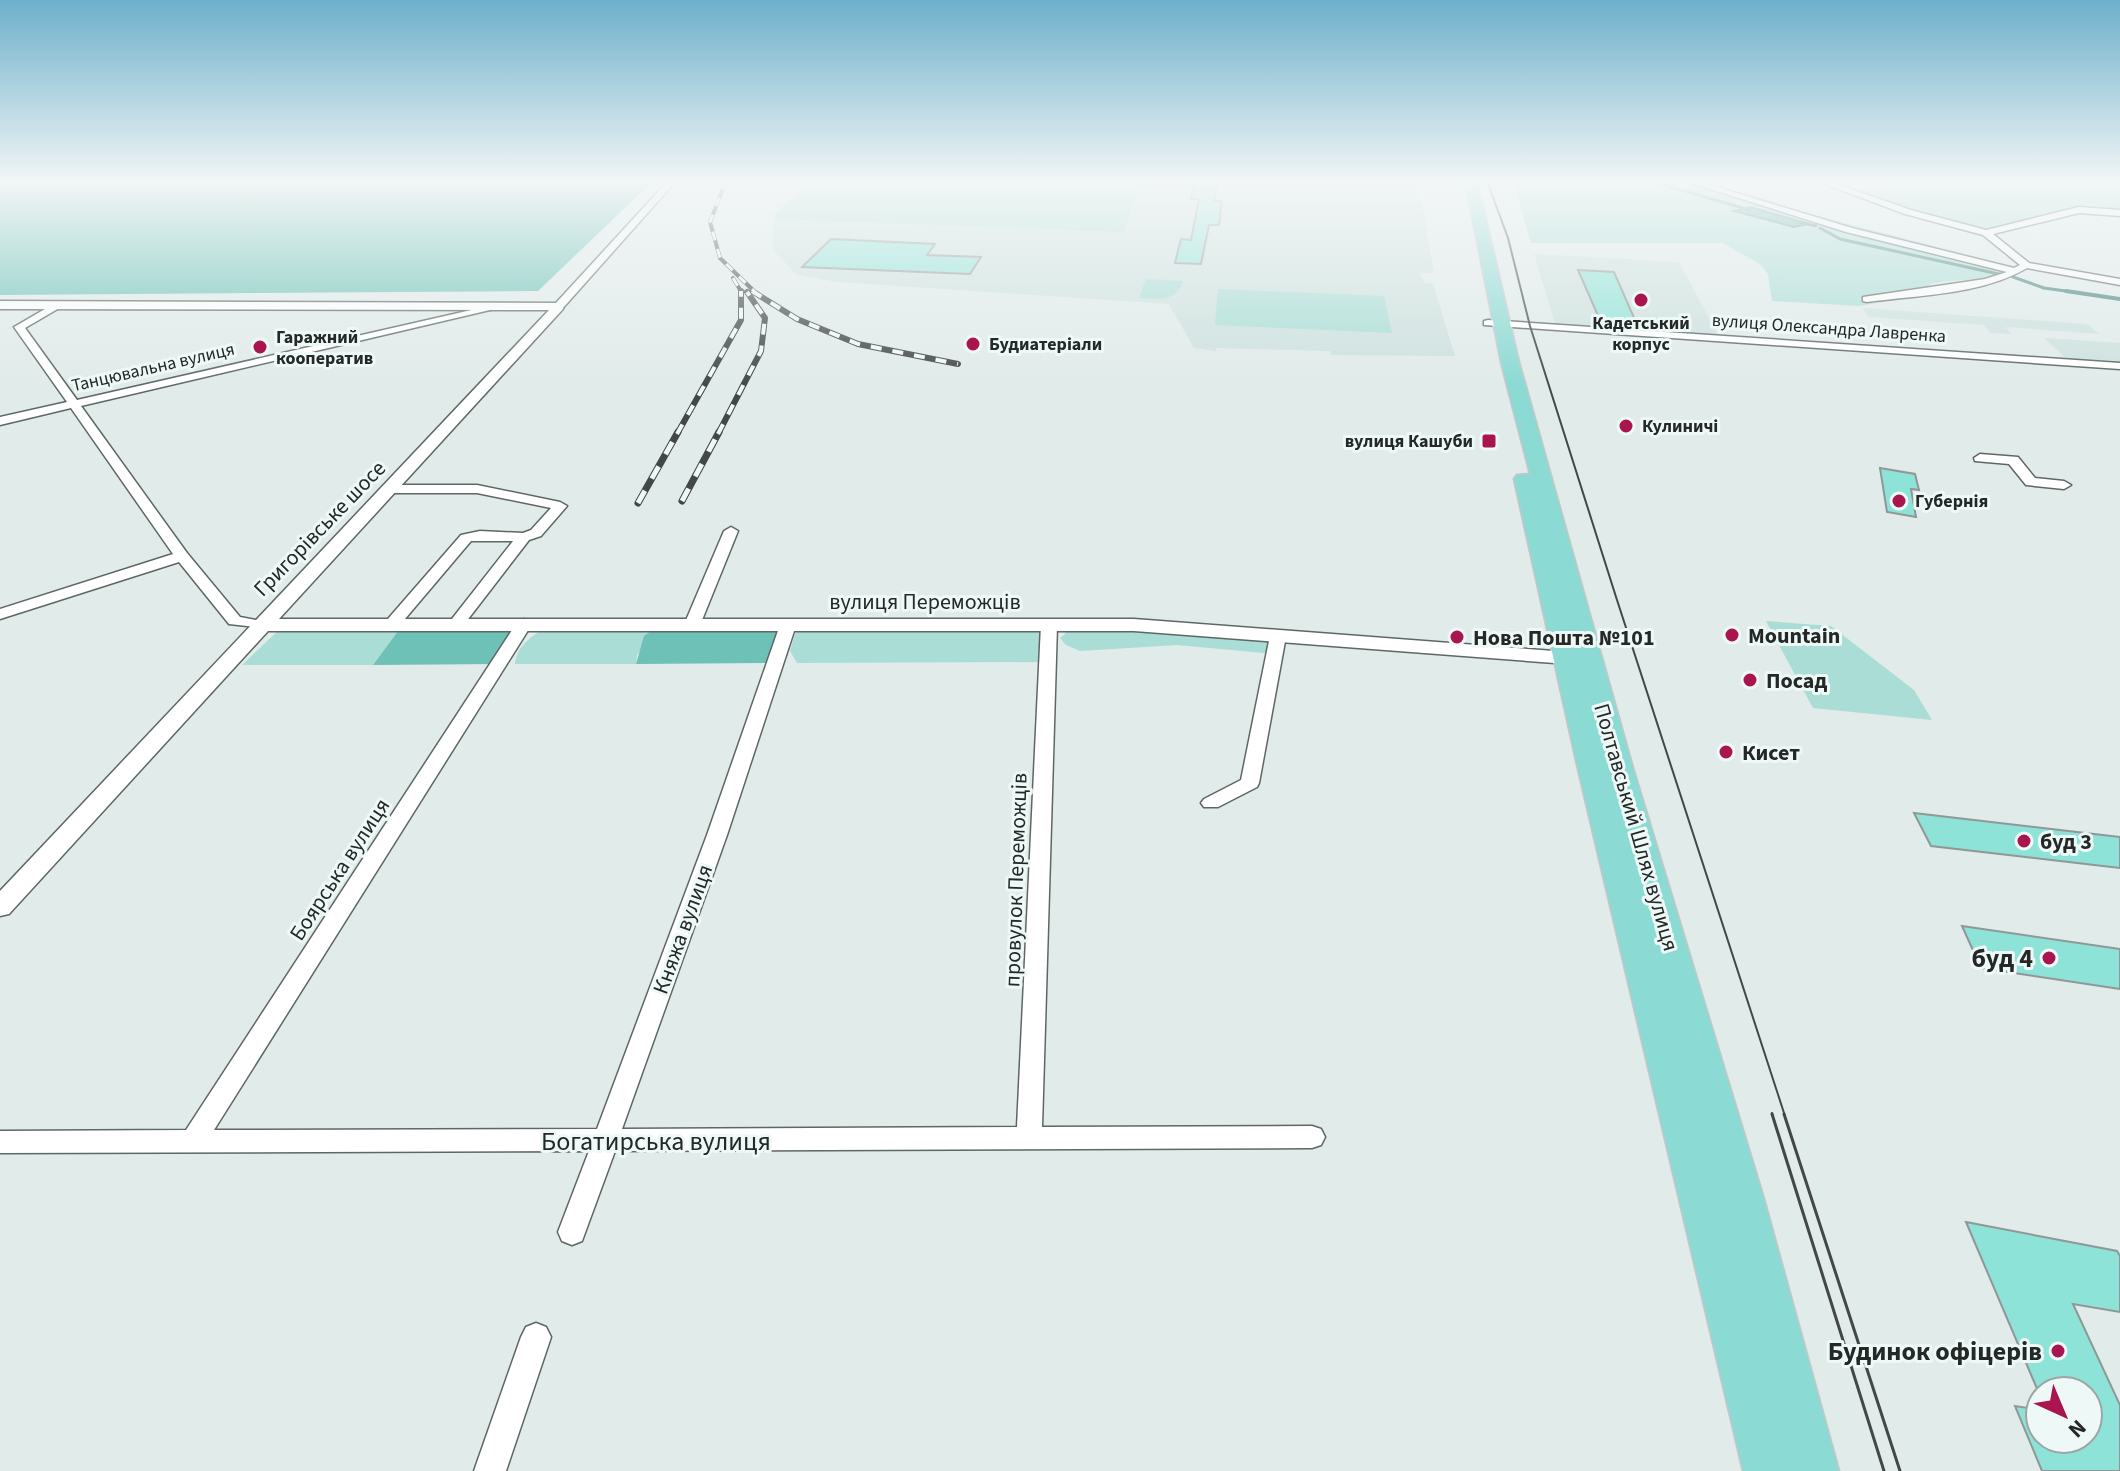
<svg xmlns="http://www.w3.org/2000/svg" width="2120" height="1471" font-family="'Source Sans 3',sans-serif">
	<rect width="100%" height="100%" fill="#e1ebea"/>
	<g fill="#cde1de">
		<polygon points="809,181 1418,181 1434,273 1420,273 1424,283 1433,284 1455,356 1331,355 1330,351 1216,348 1216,351 1194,348 1169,304 838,282 797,275 773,250 774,214"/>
		<polygon points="1534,254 1679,262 1718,335 1555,324"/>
		<polygon points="1862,308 2087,324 2099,334 2006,327 2011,334 1991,333 1983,325 1869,317"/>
		<polygon points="2044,338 2120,343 2120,364 2068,360"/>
	</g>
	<g fill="#aaddd5">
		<polygon points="811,181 1140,181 1124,232 778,219 776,214"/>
		<path d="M1513,181H1697L1776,205L1999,263L1994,267L2003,272C1986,281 1952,279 1930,284L1922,296L1859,306L1772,301L1768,274L1760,264L1722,243H1531Z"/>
		<polygon points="1976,181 2120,181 2120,212 2074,208 1984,228 1885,203 1864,191"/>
		<path d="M1146,279L1183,281C1176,303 1159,298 1139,298Z"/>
		<polygon points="1218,289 1384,296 1392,333 1215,325"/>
		<polygon points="1766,621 1831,626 1914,690 1932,720 1813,708"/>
		<polygon points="404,623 373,665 242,665 284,625"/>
		<path d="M551,624L660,625L637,655L636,664H515C517,644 535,634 551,624Z"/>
		<polygon points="805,625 1029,625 1049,635 1048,662 797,663 790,651 795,634"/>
		<polygon points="1075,625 1278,636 1275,654 1177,645 1080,651 1066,645 1060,638"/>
	</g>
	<g fill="#6dc1b6">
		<polygon points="0,181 653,181 538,291 0,295"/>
		<polygon points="404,623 524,624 499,664 373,665"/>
		<polygon points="660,625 788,625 775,663 636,664 644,636"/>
	</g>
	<polygon fill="#56aaa0" stroke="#47837c" stroke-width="2" points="1750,207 1809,224 1794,227 1734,211"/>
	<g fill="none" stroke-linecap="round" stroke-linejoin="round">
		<g stroke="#47837c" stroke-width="3">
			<polyline points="1650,181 1750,210"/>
			<polyline points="1800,222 1816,226"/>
			<polyline points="1820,228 1840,239 2003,275"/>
			<polyline points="2013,277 2044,288 2080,293"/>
		</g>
		<polyline stroke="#47837c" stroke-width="4" points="2066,291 2120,299"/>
	</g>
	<g fill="#8ee3d8" stroke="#8f9897" stroke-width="2">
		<polygon points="1195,181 1218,181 1214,201 1222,201 1219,225 1209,225 1201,264 1175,263 1181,239 1191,240 1199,199 1191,199"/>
		<polygon points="831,239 935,244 927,255 981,257 970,274 802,267"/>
		<polygon points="1578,270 1614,272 1638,327 1602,325"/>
		<polygon points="1880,468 1915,474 1919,490 1911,489 1916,517 1887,512"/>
		<polygon points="1914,813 2120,837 2120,868 1931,846"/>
		<polygon points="1962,926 2120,949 2120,989 1981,968"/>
		<polygon points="1966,1222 2117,1251 2120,1256 2120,1312 2073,1304 2120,1405 2120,1471 2042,1471 2015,1406 2040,1410 2040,1439 2088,1439 2088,1391 2038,1391"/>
	</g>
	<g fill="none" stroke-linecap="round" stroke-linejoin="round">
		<defs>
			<g id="minor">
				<polygon points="668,181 676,181 563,308 555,308 555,304"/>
				<path d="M1685,181H1697L1852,228L2014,268L2020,265L1983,235L1905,214L1817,181H1828L1911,210L1986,230L2079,207L2120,210V216L2079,213L1993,234L2029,263L2120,279V285L2027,268C1981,295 1919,295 1867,302L1863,301V297L1985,279L2007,272L1846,232Z"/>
				<polygon points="57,302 61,303 61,307 25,328 77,400 502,303 507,306 81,406 187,553 240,617 266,622 268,625 266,628 229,624 179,562 0,619 0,609 173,554 71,408 0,425 0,417 67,402 14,327"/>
				<polygon points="1488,320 2120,363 2120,369 1484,325 1484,321"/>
				<polygon points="1980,454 2018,457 2035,478 2064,481 2071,485 2064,489 2026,485 2009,464 1975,461 1974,458"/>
				<polygon points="477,485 560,502 567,506 541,536 529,540 462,627 450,627 448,624 513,541 471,541 399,626 387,626 385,623 387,620 461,535 480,531 523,533 531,530 551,508 477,493 390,493 383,489 390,485"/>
				<polygon points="731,527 738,531 700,625 692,630 686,628 684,625 724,531"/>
				<polygon points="524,619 532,624 214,1130 597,1129 707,835 780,625 788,620 796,625 727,835 622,1129 1017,1127 1041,625 1049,620 1057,625 1042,1127 1312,1126 1321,1129 1325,1137 1321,1145 1312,1148 615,1151 582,1241 572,1245 562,1241 558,1232 589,1151 0,1153 0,1131 186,1130 516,624"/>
				<polygon points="1278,631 1286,636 1259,783 1257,787 1218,807 1204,807 1201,803 1204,799 1241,780 1270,636"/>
				<polygon points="536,1323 546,1327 551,1337 506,1471 474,1471 521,1337 526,1327"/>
			</g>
			<polygon id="tertiary" points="0,301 563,303 563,309 279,619 1134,619 1581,653 1591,659 1581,665 1134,631 268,631 9,914 0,916 0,891 549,310 0,309"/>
			<polygon id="primary" points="1465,181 1477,181 1519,362 1633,768 1764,1199 1839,1471 1743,1471 1577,765 1514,479 1517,475 1530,474 1501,362"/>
		</defs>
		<use href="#minor" stroke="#5e6765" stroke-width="3"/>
		<use href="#tertiary" stroke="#5e6765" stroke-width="3"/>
		<use href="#primary" stroke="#c6c7c7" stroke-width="3"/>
		<use href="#minor" fill="#fff" fill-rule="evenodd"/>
		<use href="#tertiary" fill="#fff" fill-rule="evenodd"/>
		<use href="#primary" fill="#8bdad3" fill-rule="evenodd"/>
		<g stroke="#434847" stroke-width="2">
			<polyline points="1487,181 1508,238 1530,326 1617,600 1785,1116"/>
			<polyline points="1772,1113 1773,1116"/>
		</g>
		<g stroke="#434847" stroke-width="3">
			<polyline points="1772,1114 1884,1471"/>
			<polyline points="1784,1114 1900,1471"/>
		</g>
		<defs>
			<g id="rail-far2">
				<polyline points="726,181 710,222 720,258 756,293"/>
				<polyline points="733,278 742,293"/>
			</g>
			<g id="rail-far1">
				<polyline points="752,291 797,319 858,344 958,364"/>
				<polyline points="677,434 741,320 741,291"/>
				<polyline points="718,434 761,351 765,318 747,292"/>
			</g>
			<g id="rail">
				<polyline points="682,501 719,432"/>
				<polyline points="638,503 678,432"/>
			</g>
		</defs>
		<use href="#rail-far2" stroke="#434847" stroke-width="4"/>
		<use href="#rail-far1" stroke="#434847" stroke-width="6"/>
		<use href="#rail" stroke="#434847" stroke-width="7"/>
		<use href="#rail-far2" stroke="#eef9f7" stroke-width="3" stroke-dasharray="9" stroke-linecap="butt"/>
		<use href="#rail-far1" stroke="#eef9f7" stroke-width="4" stroke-dasharray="11" stroke-linecap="butt"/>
		<use href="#rail" stroke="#eef9f7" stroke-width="5" stroke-dasharray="14" stroke-linecap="butt"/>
	</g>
	<linearGradient id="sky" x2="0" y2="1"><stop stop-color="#6db0cb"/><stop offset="0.47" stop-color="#f2f6f6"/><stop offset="1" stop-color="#f2f6f6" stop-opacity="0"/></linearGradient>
	<rect width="2120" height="387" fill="url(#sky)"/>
	<g fill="#a8154f" stroke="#eef9f7" stroke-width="3">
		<circle cx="1641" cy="300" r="8"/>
		<circle cx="973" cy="344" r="8"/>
		<circle cx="260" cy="347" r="8"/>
		<circle cx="1626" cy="426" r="8"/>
		<rect x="1481" y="433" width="16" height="16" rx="4"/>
		<circle cx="1899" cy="501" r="8"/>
		<circle cx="1732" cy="635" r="8"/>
		<circle cx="1457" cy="637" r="8"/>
		<circle cx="1750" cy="680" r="8"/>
		<circle cx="1726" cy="752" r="8"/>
		<circle cx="2024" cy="841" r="8"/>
		<circle cx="2049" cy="958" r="8"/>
		<circle cx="2058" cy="1351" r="8"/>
	</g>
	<g text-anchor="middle" stroke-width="6" stroke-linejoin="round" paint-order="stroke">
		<g font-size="18" font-weight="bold" fill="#242827" stroke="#eef9f7" text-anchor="start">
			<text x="1641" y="329" text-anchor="middle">Кадетський<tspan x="1641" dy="21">корпус</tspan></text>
			<text x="276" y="343">Гаражний<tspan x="276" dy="21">кооператив</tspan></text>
			<text x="989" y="350">Будиатеріали</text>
			<text x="1642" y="432">Кулиничі</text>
			<text x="1473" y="447" text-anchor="end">вулиця Кашуби</text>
			<text x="1915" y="507">Губернія</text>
		</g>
		<g font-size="18" fill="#242827" stroke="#eef9f7">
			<text transform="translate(1829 328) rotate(4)" y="6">вулиця Олександра Лавренка</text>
			<text transform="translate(153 367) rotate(-13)" y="6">Танцювальна вулиця</text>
		</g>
		<g font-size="22" fill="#242827" stroke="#eef9f7">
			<text transform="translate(319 528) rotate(-46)" y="8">Григорівське шосе</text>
			<text x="925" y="609">вулиця Переможців</text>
			<text transform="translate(1637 827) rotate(74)" y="8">Полтавський Шлях вулиця</text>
			<text transform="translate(339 869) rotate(-57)" y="8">Боярська вулиця</text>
			<text transform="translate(1015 880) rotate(-88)" y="8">провулок Переможців</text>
			<text transform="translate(682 929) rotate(-70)" y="8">Княжа вулиця</text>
		</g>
		<g font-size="22" font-weight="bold" fill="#242827" stroke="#eef9f7" text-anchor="start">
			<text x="1748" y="643">Mountain</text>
			<text x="1473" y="645">Нова Пошта №101</text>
			<text x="1766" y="688">Посад</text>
			<text x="1742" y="760">Кисет</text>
			<text x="2040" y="849">буд 3</text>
		</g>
		<g font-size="26" font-weight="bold" fill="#242827" stroke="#eef9f7" text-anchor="end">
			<text x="2033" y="967">буд 4</text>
			<text x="2042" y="1360">Будинок офіцерів</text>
		</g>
		<g font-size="26" fill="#242827" stroke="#eef9f7">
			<text x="656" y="1150">Богатирська вулиця</text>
		</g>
	</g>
	<g transform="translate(2064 1415) rotate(136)"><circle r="38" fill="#eef9f7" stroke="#9da5a4" stroke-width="2"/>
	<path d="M0-6L14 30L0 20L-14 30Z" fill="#a8154f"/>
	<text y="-12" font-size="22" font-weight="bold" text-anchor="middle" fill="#242827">N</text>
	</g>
</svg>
